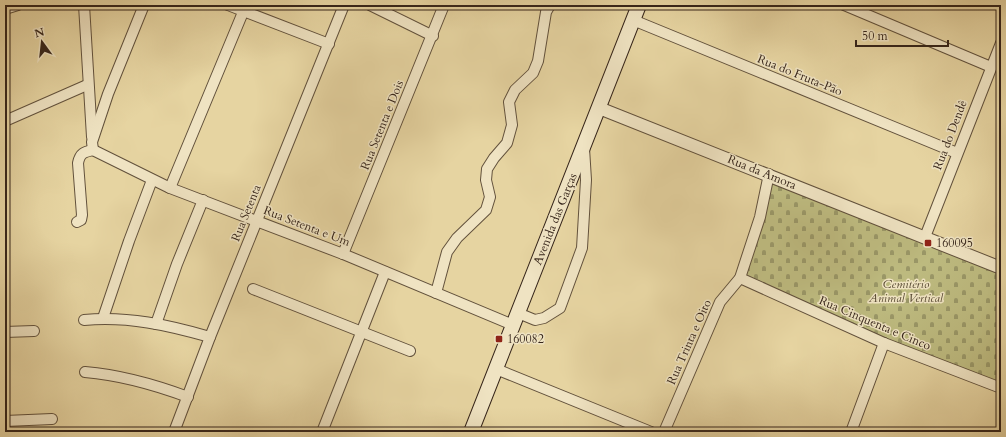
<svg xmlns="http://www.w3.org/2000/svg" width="1006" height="437" font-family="Cardo,serif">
	<defs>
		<pattern id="cemetery-stones" width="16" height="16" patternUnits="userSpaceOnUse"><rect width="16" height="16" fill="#bdba7f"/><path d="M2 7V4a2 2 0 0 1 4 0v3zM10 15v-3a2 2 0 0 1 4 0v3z" fill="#9a9767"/></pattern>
	</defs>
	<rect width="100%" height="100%" fill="#e6d4a1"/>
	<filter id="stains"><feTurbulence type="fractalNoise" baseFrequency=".005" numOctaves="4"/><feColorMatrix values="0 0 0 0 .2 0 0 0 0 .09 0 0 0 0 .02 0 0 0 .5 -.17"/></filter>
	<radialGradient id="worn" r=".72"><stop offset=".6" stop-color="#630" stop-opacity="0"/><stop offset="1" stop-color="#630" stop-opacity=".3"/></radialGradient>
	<polygon fill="url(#cemetery-stones)" stroke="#7a704c" points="769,174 1001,268 1001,388 740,278"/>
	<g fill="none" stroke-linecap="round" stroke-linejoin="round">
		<defs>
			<g id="minor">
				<polyline points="84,5 92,137"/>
				<polyline points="228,5 329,44"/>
				<polyline points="370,5 433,36"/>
				<polyline points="844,5 991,67"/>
				<polyline points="5,9 18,5"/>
				<polyline points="633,20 957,153"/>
				<polyline points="5,121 87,85"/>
				<polyline points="93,150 170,188 343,254 513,325"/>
				<polyline points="93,150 92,142 108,94 144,5"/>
				<polyline points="170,188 246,5"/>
				<path d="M77,222L81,220L82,215L78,163C80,153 84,152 93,150"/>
				<polyline points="925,237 1001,43"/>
				<polyline points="343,254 444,5"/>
				<polyline points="740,278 884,343 1001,388"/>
				<polyline points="253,289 410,351"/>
				<polyline points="436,293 447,252 457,238 486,210 490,197 486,180 487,169 494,158 507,143 512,125 509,102 515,90 533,73 538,61 546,12 550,5"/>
				<polyline points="518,313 535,320 544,318 560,308 582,248 586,180 584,148"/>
				<polyline points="103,318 129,241 152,180"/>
				<path d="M84,320C128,316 168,325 210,337"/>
				<polyline points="156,324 177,264 203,200"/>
				<polyline points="5,332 34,331"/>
				<polyline points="496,369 651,432"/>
				<path d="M85,372C121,375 153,384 188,397"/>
				<polyline points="5,421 52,419"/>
				<polyline points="174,432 210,337 344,5"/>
				<polyline points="322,432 385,272"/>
				<polyline points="664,432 720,302 740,278 760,217 769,174"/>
				<polyline points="851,432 884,343"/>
			</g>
			<polyline id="tertiary" points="599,108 1001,268"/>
			<polyline id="secondary" points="471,432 639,5"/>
		</defs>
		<use href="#minor" stroke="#62513c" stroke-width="12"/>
		<use href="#tertiary" stroke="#62513c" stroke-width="14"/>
		<use href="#secondary" stroke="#36251a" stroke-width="16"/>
		<use href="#minor" stroke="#efe3c2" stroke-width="10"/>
		<use href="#tertiary" stroke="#efe3c2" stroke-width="12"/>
		<use href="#secondary" stroke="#efe3c2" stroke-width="14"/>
	</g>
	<g fill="#8f2418" stroke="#efe3c2" stroke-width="1.5">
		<rect x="924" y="239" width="8" height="8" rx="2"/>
		<rect x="495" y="335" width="8" height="8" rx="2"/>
	</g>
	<g text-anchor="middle" stroke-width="3" stroke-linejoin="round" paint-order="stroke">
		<g font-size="12" fill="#36251a" stroke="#efe3c2">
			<text transform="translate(800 75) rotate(22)" y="4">Rua do Fruta-Pão</text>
			<text transform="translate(382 125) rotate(-68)" y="4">Rua Setenta e Dois</text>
			<text transform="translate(950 135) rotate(-69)" y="4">Rua do Dendê</text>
			<text transform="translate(762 172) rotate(22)" y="4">Rua da Amora</text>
			<text transform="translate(246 213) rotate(-68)" y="4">Rua Setenta</text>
			<text transform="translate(555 219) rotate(-68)" y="4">Avenida das Garças</text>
			<text transform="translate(307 226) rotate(21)" y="4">Rua Setenta e Um</text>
			<text transform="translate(875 323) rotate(23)" y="4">Rua Cinquenta e Cinco</text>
			<text transform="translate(689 342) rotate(-66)" y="4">Rua Trinta e Oito</text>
		</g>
		<g font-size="12" fill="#36251a" stroke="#efe3c2" text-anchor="start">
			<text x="936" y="247">160095</text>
			<text x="507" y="343">160082</text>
		</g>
		<g font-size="12" font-style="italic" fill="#584a33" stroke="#efe3c2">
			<text x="906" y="288">Cemitério<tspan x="906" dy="14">Animal Vertical</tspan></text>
		</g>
	</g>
	<rect width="1006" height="437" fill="none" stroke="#e6d4a1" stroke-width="20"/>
	<rect x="6" y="6" width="994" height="425" fill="none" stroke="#36251a" stroke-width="2"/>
	<rect x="10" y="10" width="986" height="417" fill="none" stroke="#36251a"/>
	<g transform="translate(42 42) rotate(345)" stroke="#efe3c2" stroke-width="3" paint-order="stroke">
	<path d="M0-3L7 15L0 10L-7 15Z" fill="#36251a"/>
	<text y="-6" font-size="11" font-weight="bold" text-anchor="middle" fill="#36251a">N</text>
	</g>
	<path d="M856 40v6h92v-6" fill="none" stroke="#36251a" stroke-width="2"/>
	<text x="862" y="40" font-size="12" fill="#36251a" stroke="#efe3c2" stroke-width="3" paint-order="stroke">50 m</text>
	<rect width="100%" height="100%" filter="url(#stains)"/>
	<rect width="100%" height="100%" fill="url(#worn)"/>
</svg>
